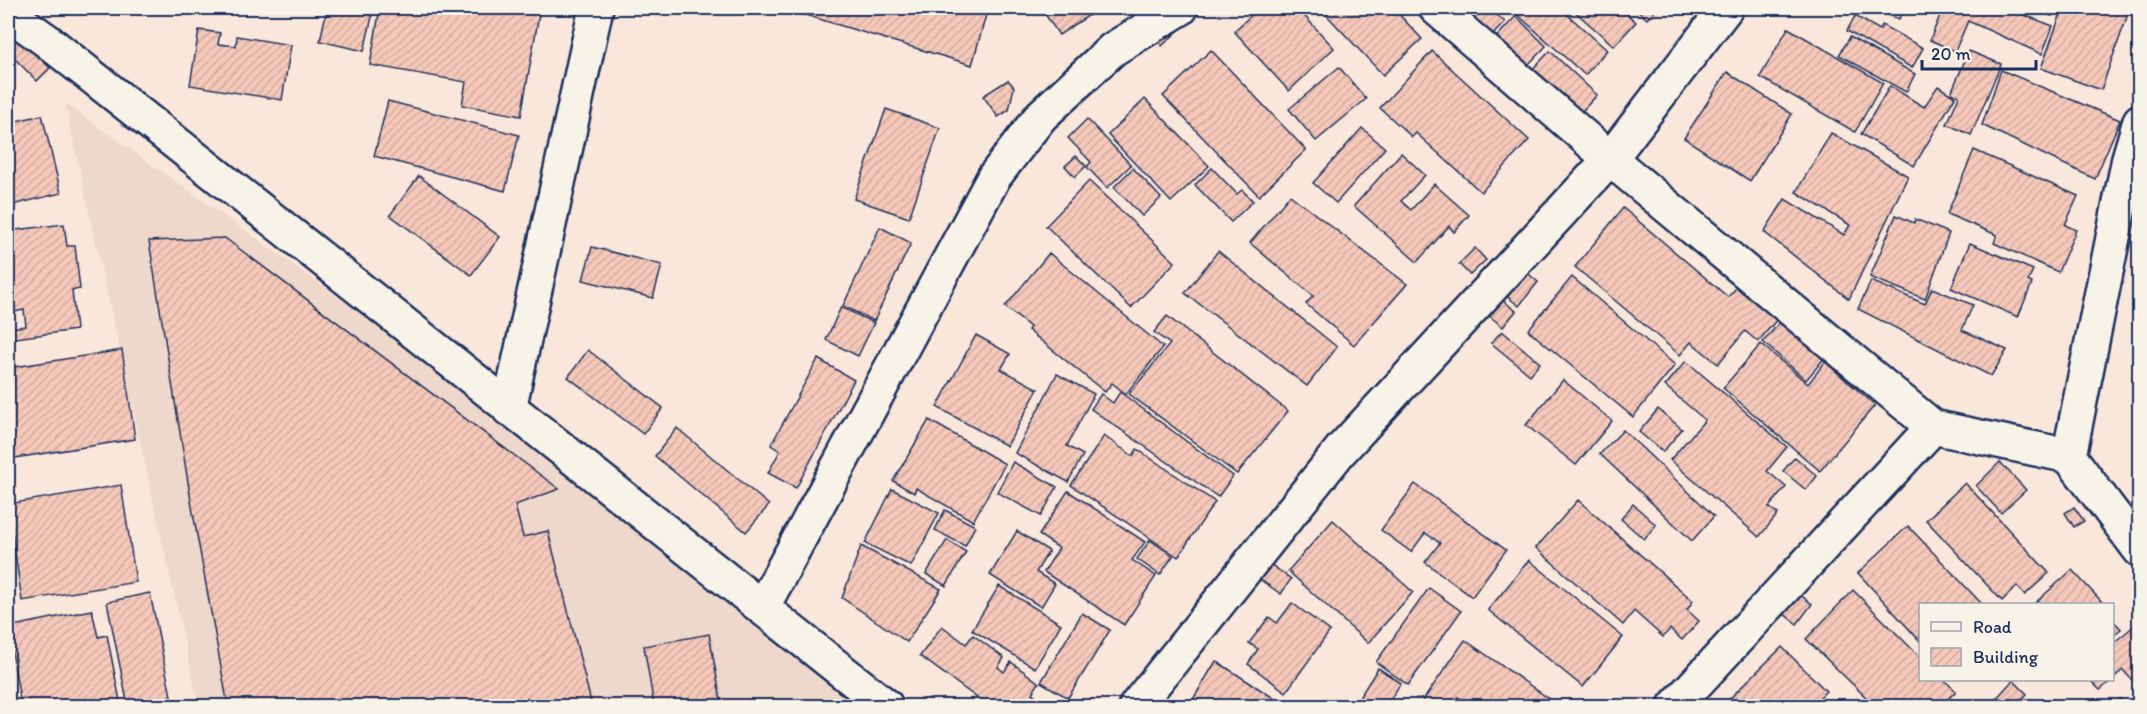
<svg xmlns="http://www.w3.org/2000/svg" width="2147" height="714" font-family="Itim,sans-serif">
	<defs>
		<pattern id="building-hatch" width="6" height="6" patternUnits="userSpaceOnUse" patternTransform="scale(1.5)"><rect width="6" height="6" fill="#f5c8b9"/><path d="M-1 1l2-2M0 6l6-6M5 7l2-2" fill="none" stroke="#d1aca1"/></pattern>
	</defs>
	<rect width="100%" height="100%" fill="#f8e7da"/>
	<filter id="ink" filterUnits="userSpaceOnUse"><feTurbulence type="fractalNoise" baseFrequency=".0167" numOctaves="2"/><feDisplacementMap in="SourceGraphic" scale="12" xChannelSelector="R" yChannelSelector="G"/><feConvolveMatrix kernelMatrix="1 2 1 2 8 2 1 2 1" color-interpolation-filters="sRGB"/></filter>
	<g filter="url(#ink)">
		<polygon fill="#eed7cb" points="65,103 657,523 875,706 199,706"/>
		<g fill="url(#building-hatch)" stroke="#1b2f5e" stroke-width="1.5" fill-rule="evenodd">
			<polygon points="327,8 374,8 364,51 320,41"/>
			<polygon points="380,8 510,8 539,14 521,116 462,105 466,82 370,65"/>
			<polygon points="760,8 779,8 778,12"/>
			<polygon points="804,8 988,8 972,65 802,14"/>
			<polygon points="1054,8 1100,8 1059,35 1045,14"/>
			<polygon points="1259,8 1297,8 1334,48 1289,91 1234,31"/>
			<polygon points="1320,8 1393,8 1422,39 1383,75"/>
			<polygon points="1477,8 1489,8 1505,22 1484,44 1462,23"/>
			<polygon points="1510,8 1560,8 1607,50 1585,75"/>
			<polygon points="1571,8 1620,8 1636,22 1614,46"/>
			<polygon points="1635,8 1658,8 1647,19"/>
			<polygon points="1867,8 1903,8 1899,19"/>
			<polygon points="1943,8 2006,8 2053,26 2042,54 1968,21 1955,51 1930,40"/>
			<polygon points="2023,8 2055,8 2052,16"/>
			<polygon points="2063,8 2109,8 2128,14 2101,90 2041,68"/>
			<polygon points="1516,16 1546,46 1524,69 1494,40"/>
			<polygon points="1855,16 1880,30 1882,25 1923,48 1912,68 1847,31"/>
			<polygon points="1168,19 1178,31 1162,46 1151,34"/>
			<polygon points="8,26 50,68 37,81 8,52"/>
			<polygon points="1788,28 1883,83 1855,132 1760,77"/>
			<polygon points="199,30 220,33 218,44 236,46 237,36 291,45 282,100 190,85"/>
			<polygon points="1850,37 1915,74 1906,92 1839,55"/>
			<polygon points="1211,50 1306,150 1259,196 1163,96"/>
			<polygon points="1432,51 1529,140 1481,192 1416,133 1412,137 1380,108"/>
			<polygon points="1550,51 1597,95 1574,120 1526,76"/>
			<polygon points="1969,51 2001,64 1971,135 1947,124 1959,96 1951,93"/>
			<polygon points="1339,67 1366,99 1316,141 1289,109"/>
			<polygon points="2001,70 2120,120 2095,179 1982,125"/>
			<polygon points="1727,72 1792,114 1750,181 1684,138"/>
			<polygon points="1008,80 1014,87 1009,110 998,117 983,96"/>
			<polygon points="1890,86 1924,107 1938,86 1955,97 1914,166 1861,134"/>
			<polygon points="1145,99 1209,166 1171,202 1108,135"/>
			<polygon points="388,101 519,135 505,191 374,156"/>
			<polygon points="886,109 940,128 909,218 854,199"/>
			<polygon points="42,115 61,193 8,206 8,123"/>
			<polygon points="1087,119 1131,165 1107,188 1087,167 1091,162 1068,138"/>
			<polygon points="1362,128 1385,148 1336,203 1313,183"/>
			<polygon points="1831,133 1908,176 1849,299 1764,232 1785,199 1844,235 1850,225 1796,192"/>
			<polygon points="1974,150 2078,196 2065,225 2076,230 2058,272 1994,243 1997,235 1947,214"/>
			<polygon points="1401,153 1425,175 1401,201 1411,210 1434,184 1469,215 1454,232 1449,226 1417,262 1354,206"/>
			<polygon points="1076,156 1086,166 1075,177 1065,166"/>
			<polygon points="1133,168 1161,198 1142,216 1114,187"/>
			<polygon points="1212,168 1237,194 1242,190 1253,201 1231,222 1195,185"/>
			<polygon points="419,176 500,237 471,275 390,215"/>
			<polygon points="1089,181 1175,262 1131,308 1046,226"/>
			<polygon points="1290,195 1407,284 1354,345 1306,304 1313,296 1250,243"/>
			<polygon points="1623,208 1728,297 1744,279 1783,312 1758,342 1745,331 1718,364 1691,342 1680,355 1575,267"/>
			<polygon points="1896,215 1914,223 1915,219 1949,233 1925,299 1870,277"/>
			<path d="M64,224L67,246H75L80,289L72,290L76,330L8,339V231ZM24,310L26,326L10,328L9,313Z"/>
			<polygon points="880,227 911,243 874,321 843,306"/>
			<polygon points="225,238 559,489 515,505 523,537 548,531 592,706 228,706 193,513 149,241"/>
			<polygon points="1970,243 2033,270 2028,281 2032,283 2018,317 1951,288"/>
			<polygon points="592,247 662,265 653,298 583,280"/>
			<polygon points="1475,248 1486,260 1470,275 1459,264"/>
			<polygon points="1218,251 1337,347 1307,386 1185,293"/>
			<polygon points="1049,253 1163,347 1126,394 1112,383 1105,392 1028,330 1030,327 1005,307"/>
			<polygon points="1523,269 1538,282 1519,306 1503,293"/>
			<polygon points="1572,277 1675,365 1633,417 1528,330"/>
			<polygon points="1871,281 1925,304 1932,288 1973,305 1962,330 2007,350 1991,376 1858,309"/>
			<polygon points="1500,298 1516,311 1503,327 1487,314"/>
			<polygon points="841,307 874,323 858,356 826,340"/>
			<polygon points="1789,311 1832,349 1806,380 1763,342"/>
			<polygon points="1167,316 1288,411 1237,474 1129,394 1170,344 1154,332"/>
			<polygon points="1502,331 1540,363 1530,375 1491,343"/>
			<polygon points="976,335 1010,354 1001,369 1038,389 1007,446 937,407"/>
			<polygon points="1761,344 1808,384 1825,362 1875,405 1820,471 1723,388"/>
			<polygon points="122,350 135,439 8,459 8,368"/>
			<polygon points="588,350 663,408 643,434 568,377"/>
			<polygon points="818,359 854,380 796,488 768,473 780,451 771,445"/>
			<polygon points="1686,361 1787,447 1767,471 1786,487 1769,507 1778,514 1759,537 1670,460 1705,420 1665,386"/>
			<polygon points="1057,374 1094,394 1067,446 1083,455 1068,482 1015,453"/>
			<polygon points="1563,380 1612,421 1576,465 1526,425"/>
			<polygon points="1120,392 1233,476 1218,497 1091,409 1101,394 1113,403"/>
			<polygon points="1658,409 1682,429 1663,452 1639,432"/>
			<polygon points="929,420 1005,464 973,521 916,488 914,493 893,481"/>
			<polygon points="677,428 769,505 746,532 655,456"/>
			<polygon points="1623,430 1714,516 1692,541 1600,454"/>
			<polygon points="1104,436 1133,456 1137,449 1215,502 1178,557 1071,485"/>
			<polygon points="1795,457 1817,476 1806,490 1783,471"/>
			<polygon points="1013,462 1057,487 1041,516 997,492"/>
			<polygon points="2000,462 2026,490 2001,513 1976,486"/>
			<polygon points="1965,483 2049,573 2025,595 2017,586 2002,601 1926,520"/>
			<polygon points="1415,484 1506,550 1472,597 1425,562 1440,543 1425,533 1411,552 1381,530"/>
			<polygon points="121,485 136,582 22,601 8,504"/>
			<polygon points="892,489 939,513 911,566 865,543"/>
			<polygon points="1068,491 1145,542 1132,560 1156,576 1124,625 1044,572 1059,548 1039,535"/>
			<polygon points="1578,500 1693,601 1687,610 1699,621 1682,640 1670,629 1663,637 1634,611 1623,625 1536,548"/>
			<polygon points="1633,504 1656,525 1644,539 1621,519"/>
			<polygon points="2074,507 2084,521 2074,527 2065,513"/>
			<polygon points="945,510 975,526 965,546 935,530"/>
			<polygon points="1333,520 1413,592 1368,643 1288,571"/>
			<polygon points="1908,526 1982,604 1920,604 1920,641 1858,573"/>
			<polygon points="1017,531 1049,551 1036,572 1055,584 1041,607 990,575"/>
			<polygon points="947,540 966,552 946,586 926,574"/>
			<polygon points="1150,540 1173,556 1160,575 1137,559"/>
			<polygon points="861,546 941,589 907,642 842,598"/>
			<polygon points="1263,559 1291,579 1281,594 1252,574"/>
			<polygon points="1529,560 1623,637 1583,687 1488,610"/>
			<polygon points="2072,570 2104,604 2034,604"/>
			<polygon points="999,586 1061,624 1035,668 972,630"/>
			<polygon points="1429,588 1461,611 1408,685 1376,662"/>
			<polygon points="1853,590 1920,657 1920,680 1944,680 1956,691 1941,706 1875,706 1806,639"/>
			<polygon points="150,593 173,706 128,706 107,602"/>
			<polygon points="1799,594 1812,604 1797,624 1784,614"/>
			<polygon points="1292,603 1330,631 1286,692 1248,664 1258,649 1249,643 1269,617 1277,623"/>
			<polygon points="92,610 98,637 107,635 121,706 21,706 8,627"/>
			<polygon points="1082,613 1110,630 1068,698 1041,682"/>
			<polygon points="2112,619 2121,629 2112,636"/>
			<polygon points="2140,621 2140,689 2123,670 2112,679 2112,644"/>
			<polygon points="942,626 966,644 973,635 1004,658 998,667 1004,672 1011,662 1039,683 1032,693 1049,706 988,706 920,656"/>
			<polygon points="709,634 722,706 654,706 644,646"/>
			<polygon points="1465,640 1558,705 1557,706 1463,706 1466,702 1458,697 1452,706 1419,706"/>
			<polygon points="1782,647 1826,691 1811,706 1722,706"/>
			<polygon points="1216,661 1286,706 1189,706"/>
			<polygon points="1378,668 1401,683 1386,706 1354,706"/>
			<polygon points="2013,680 2027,694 2015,706 2002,706 1995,700"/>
			<polygon points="2090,680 2112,680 2100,690"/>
			<polygon points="2120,699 2127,706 2111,706"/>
		</g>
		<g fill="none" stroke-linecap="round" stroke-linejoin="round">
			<defs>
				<g id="street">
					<polyline points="1436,8 1610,159 1933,427 2069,456 2140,550"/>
					<polyline points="8,13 46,40 886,706"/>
					<polyline points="509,409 596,8"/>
					<polyline points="2069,456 2129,158 2140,121"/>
					<polyline points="762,608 994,177 1041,116 1113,49 1181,8"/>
					<polyline points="1136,706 1340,451 1610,159 1726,8"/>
					<polyline points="1675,706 1933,427"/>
				</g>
			</defs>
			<use href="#street" stroke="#1b2f5e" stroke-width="38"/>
			<use href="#street" stroke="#f7f3e8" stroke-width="33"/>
		</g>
	</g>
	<rect width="2147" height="714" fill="none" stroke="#f7f3e8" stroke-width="30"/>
	<rect x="15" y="15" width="2117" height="684" fill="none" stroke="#1b2f5e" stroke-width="2" filter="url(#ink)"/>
	<rect x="1919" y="603" width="195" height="78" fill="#f7f3e8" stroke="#9fa5b1" stroke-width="1.5"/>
	<rect x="1931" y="622" width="30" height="9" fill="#f7f3e8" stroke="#9fa5b1" stroke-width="1.5"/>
	<text x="1973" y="633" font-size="18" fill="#1b2f5e">Road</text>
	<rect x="1931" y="648" width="30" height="18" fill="url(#building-hatch)" stroke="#9fa5b1" stroke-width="1.5"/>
	<text x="1973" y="663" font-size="18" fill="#1b2f5e">Building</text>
	<path d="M1922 60v9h114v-9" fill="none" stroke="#1b2f5e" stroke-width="3"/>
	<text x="1931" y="60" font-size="18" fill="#1b2f5e" stroke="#f7f3e8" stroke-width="4.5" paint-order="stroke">20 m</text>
</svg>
